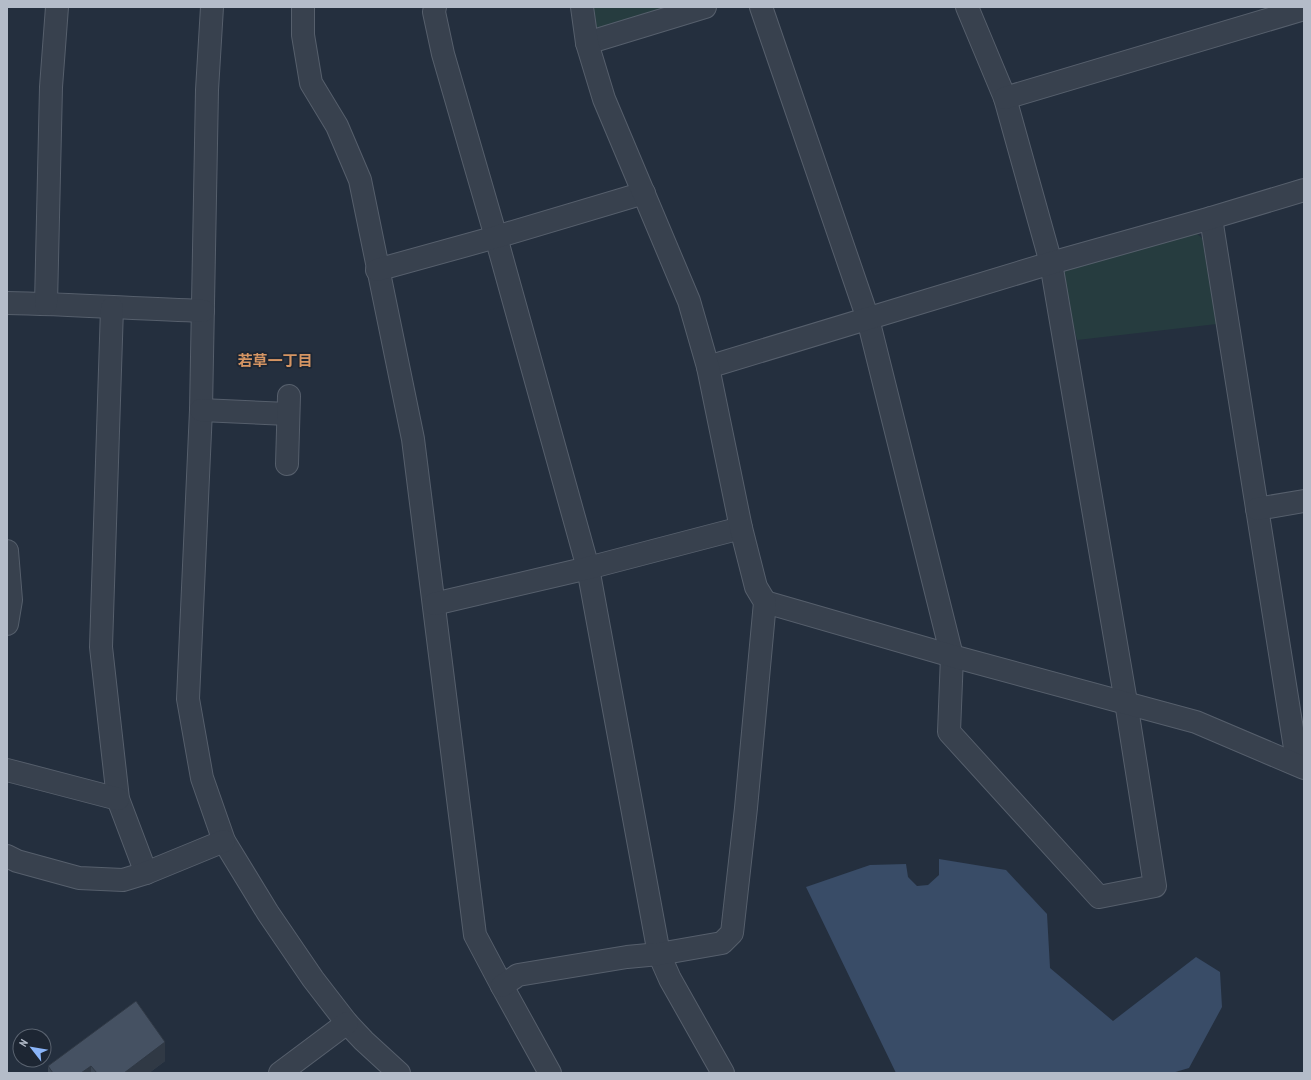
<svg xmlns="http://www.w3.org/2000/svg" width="1311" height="1080" font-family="'PT Sans Narrow','Noto Sans JP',sans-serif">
	<rect width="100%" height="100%" fill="#242f3e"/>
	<g fill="#263c3f">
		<polygon points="594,7 680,7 599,30 595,24"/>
		<polygon points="1196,233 1202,238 1217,324 1077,340 1061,276 1063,268"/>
	</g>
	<polygon fill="#394c67" points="939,859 1006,870 1047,914 1050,968 1113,1021 1196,957 1220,972 1222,1007 1189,1068 1172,1073 896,1073 806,887 870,865 906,864 908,877 917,886 928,885 939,875"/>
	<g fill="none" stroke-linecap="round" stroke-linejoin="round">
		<defs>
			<g id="minor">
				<polyline points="212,7 207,90 201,410 188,699 202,778 224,841 268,913 313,979 347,1023 364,1041 399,1073"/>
				<polyline points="303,7 303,35 311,83 337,126 360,180 413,439 475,935 502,986 550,1073"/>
				<polyline points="435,7 434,12 443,54 496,237 588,568 659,954 670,979 723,1073"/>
				<polyline points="761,7 868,319 952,656 949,732 1099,897 1155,886 1126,702 1051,263 1005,98 967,7"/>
				<polyline points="587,43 705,7"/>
				<polyline points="1005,98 1304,9"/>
				<polyline points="1211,218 1295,748 1291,762"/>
				<polyline points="377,270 496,237 644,193"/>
				<path d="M7,303C72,304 138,309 203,311"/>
				<polyline points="46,304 51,87 57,7"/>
				<polyline points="112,308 101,647 118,799 146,873"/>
				<polyline points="708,367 1051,263 1211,218 1304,190"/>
				<polyline points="201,410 288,414"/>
				<polyline points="287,464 289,396"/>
				<polyline points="1257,509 1304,501"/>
				<polyline points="7,551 11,600 7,624"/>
				<polyline points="765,602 952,656 1196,722 1304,768"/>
				<polyline points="434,604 588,568 741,528"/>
				<polyline points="7,770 118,799"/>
				<polyline points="7,856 17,861 79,878 123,880 146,873 224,841"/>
				<polyline points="502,986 518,975 627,957 659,954 722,943 732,933 746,808 765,602 756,587 741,528 708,367 689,301 604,99 587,43 582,7"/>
				<polyline points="280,1073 347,1023"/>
			</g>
		</defs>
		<use href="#minor" stroke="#565f6c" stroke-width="24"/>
		<use href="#minor" stroke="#38414e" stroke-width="22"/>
	</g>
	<polygon fill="#3b4654" points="165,1061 149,1073 48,1073 48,1066"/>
	<g fill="#303945">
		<polygon points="165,1042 165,1061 149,1073 124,1073"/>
		<polygon points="91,1066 91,1073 81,1073"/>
	</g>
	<polygon fill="#455162" stroke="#303945" points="136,1001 165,1042 124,1073 97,1073 91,1066 81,1073 53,1073 48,1066"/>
	<g text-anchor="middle" stroke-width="3.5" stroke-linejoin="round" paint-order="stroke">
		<g font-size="15" font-weight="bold" fill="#d59563" stroke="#1d2633">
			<text x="275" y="366">若草一丁目</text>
		</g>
	</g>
	<rect width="1311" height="1080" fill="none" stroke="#b4bcc9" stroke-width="16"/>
	<g transform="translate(32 1048) rotate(301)"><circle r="19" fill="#1d2633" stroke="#59626f"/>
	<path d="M0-3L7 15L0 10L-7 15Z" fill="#8ab4f8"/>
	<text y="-6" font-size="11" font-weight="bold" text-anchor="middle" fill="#b4bcc9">N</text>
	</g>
</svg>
